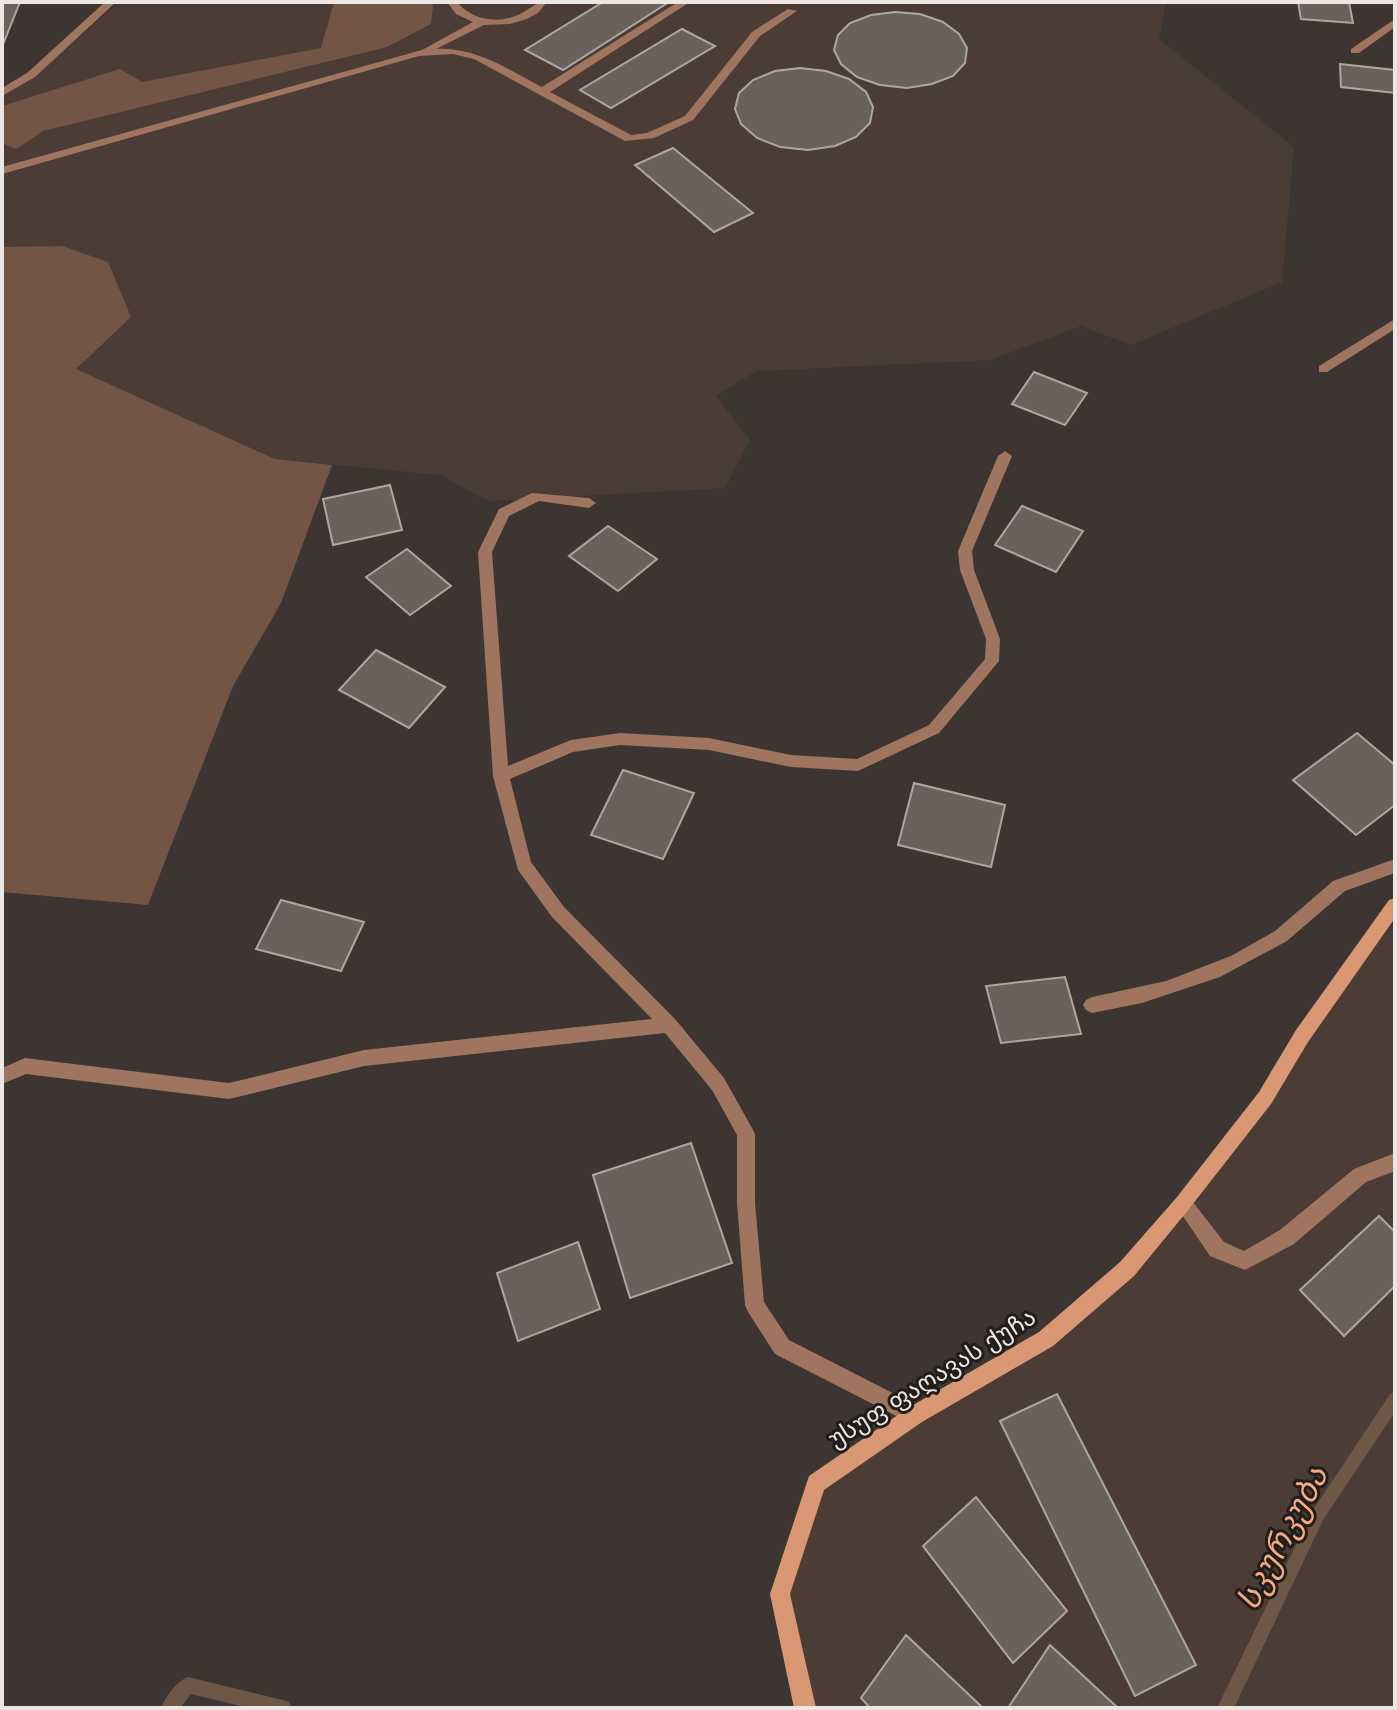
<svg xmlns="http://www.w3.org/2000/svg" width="1397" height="1710" font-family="Helvetica,'Noto Sans Georgian',sans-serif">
	<rect width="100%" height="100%" fill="#3c3531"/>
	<g fill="#4b3d36">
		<polygon points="119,2 1166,2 1159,39 1294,147 1282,282 1131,345 1081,326 990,360 756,371 716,396 750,440 725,488 488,501 440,475 275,459 75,369 2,247 2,94 27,82"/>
		<polygon points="1385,919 1395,927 1395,1708 805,1708 780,1594 816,1483 1046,1339 1183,1203"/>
	</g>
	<g fill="#735545">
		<polygon points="334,2 430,2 433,6 431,24 387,47 43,131 16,149 2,143 2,106 120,69 142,82 321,48"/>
		<polygon points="62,246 108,262 131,317 76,369 275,459 332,465 281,603 233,686 148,905 2,892 2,247"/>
	</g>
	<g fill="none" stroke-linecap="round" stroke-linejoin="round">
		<g fill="#6f5748" fill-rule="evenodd">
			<polygon points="1395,1392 1395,1412 1323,1520 1234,1708 1217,1708 1313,1510 1390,1394"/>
			<path d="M188,1677L283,1700L289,1702L291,1708H249L191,1694L180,1708H161C165,1697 177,1681 188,1677Z"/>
		</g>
	</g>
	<g fill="#6a615d" stroke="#afa6a1" stroke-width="2">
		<polygon points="2,2 20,2 2,47"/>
		<polygon points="603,2 669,2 563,70 525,50"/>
		<polygon points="1298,2 1349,2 1353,23 1301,19"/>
		<polygon points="895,12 920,14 943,22 959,34 967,48 965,63 953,76 932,84 907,88 880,85 857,77 841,64 834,50 838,35 850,23 871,15"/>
		<polygon points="682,29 715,46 611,108 580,90"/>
		<polygon points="1340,64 1395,70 1395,93 1341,87"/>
		<polygon points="800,68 826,71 849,79 866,92 873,107 870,123 856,137 835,146 808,150 780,147 757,138 741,124 735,109 739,93 753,80 775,71"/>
		<polygon points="673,148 753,213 714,232 635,165"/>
		<polygon points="1034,372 1087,393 1065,425 1012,404"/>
		<polygon points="390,485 402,530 333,545 323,499"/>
		<polygon points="1022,506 1083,531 1056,572 995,545"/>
		<polygon points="608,526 657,559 618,591 569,556"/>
		<polygon points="407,549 451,586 410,615 366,577"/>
		<polygon points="376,650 445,687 409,728 339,690"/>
		<polygon points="1357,733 1395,765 1395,805 1356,835 1293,780"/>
		<polygon points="623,770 694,793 663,859 591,835"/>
		<polygon points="914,783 1005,805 991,867 898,845"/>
		<polygon points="281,900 364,922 341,971 256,949"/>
		<polygon points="1065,977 1081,1034 1001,1043 986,986"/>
		<polygon points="691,1143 732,1263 630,1298 593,1175"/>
		<polygon points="1379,1216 1395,1232 1395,1286 1344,1336 1300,1290"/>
		<polygon points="578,1242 600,1309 518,1341 497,1273"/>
		<polygon points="1057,1394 1196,1665 1135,1696 1000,1421"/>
		<polygon points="976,1497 1067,1611 1013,1663 923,1546"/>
		<polygon points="906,1635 983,1708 870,1708 861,1698"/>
		<polygon points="1050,1645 1118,1708 1008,1708"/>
	</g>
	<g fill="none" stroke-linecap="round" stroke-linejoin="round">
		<g fill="#9f755f" fill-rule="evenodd">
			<path d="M447,2H457C472,20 497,24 518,15C530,10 534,2 547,2L538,13L527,19L510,24L484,25L436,49C476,47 507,69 542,87L678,2H690L550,92L631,135L647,133L685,116L752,32L788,9L797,11L760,36L693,120L654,138L625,141L474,59L453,54L419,56L2,174V167L422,50L473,22L456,14Z"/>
			<polygon points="1395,1153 1395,1171 1366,1182 1294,1244 1245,1270 1210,1256 1174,1203 1177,1197 1183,1194 1189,1197 1224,1242 1244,1251 1280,1230 1354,1169"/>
		</g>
		<g fill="#9f755f" fill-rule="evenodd">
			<polygon points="105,2 116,2 35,77 2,96 2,88 27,73"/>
			<polygon points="1395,19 1395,27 1359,53 1351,53 1351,49"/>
			<polygon points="1395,319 1395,329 1327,372 1319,372 1319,366"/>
			<polygon points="1005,451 1012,456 972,551 974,570 1000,639 999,661 939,733 858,771 791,767 709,750 620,745 573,752 510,779 531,862 564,907 675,1019 724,1078 752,1128 755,1134 755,1203 764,1302 789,1340 922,1408 925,1415 922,1422 915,1425 908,1422 775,1354 748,1312 745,1305 737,1203 737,1135 712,1090 665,1033 364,1066 229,1099 26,1074 2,1084 2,1068 25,1058 229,1083 364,1050 652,1019 552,917 518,870 493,776 478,552 499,509 532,493 589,498 596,503 589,508 539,501 509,516 492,552 508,766 571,740 620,733 709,738 791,755 857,759 929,725 985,659 986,639 960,570 958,551 998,456"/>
			<polygon points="1395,859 1395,873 1345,891 1287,941 1220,977 1142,1003 1092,1013 1086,1010 1083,1005 1086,1000 1092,997 1166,981 1231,956 1275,931 1333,881"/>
		</g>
		<polygon fill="#d99774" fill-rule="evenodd" points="1395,898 1395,918 1308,1042 1271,1104 1189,1209 1134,1276 1053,1346 922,1422 824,1490 790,1594 816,1708 794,1708 770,1594 809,1476 908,1408 1039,1332 1120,1262 1177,1197 1259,1092 1296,1030 1389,900"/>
	</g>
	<g text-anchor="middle" stroke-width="6" stroke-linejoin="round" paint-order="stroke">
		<g font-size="24" fill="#ece7e4" stroke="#211d1b">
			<text transform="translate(932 1378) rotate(-32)" y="8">უსუფ ფაღავას ქუჩა</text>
		</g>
		<g font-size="32" font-style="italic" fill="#f7aa81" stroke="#211d1b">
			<text transform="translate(1282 1538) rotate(-62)" y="11">სკურკუბა</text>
		</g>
	</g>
	<rect width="1397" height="1710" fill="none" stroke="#ece7e4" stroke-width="8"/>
</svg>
